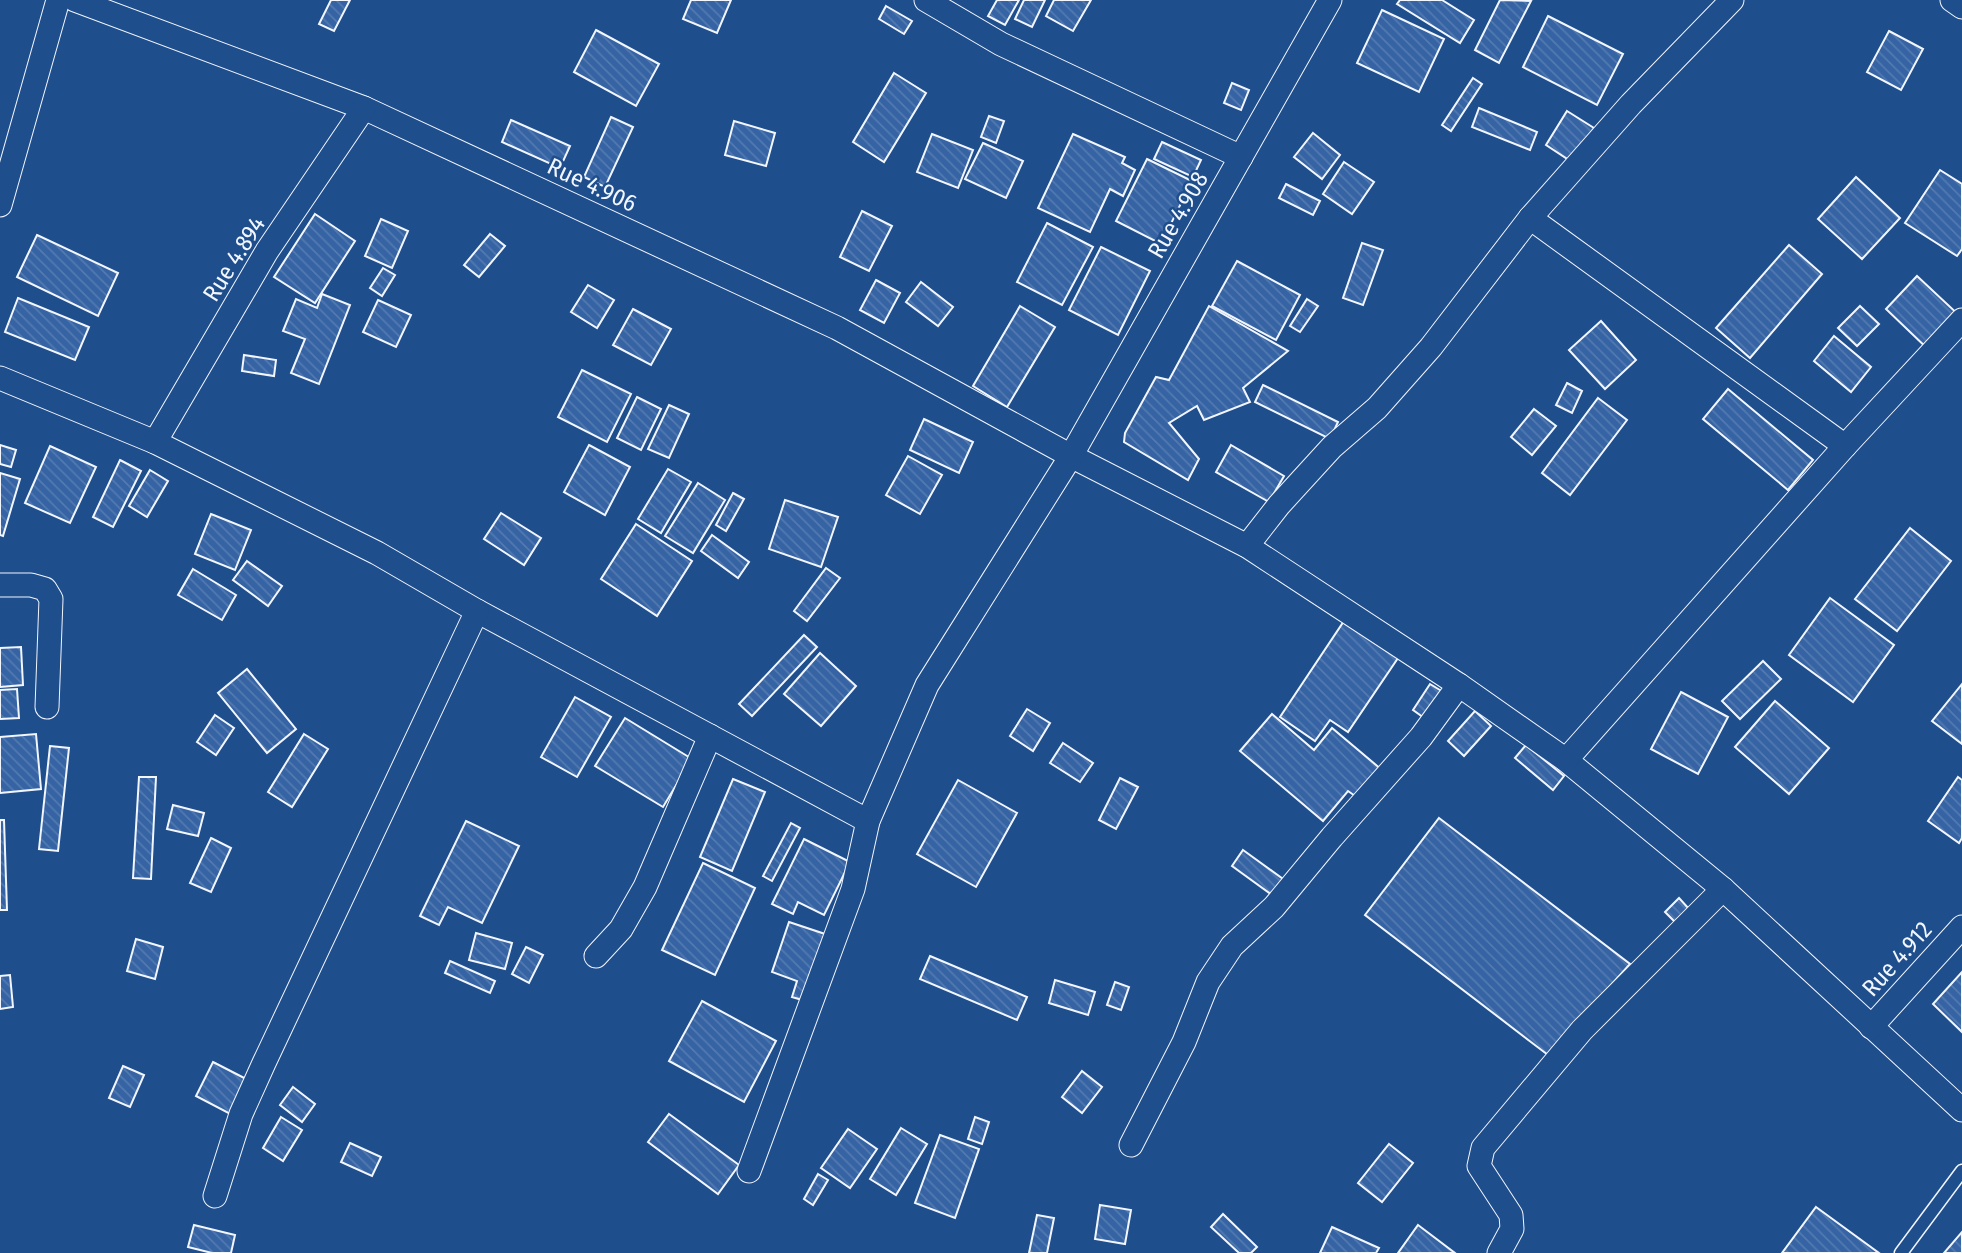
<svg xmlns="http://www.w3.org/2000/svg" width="1962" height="1253" font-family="'Fira Sans Condensed',sans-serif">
	<defs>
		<pattern id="building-back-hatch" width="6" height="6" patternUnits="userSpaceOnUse" patternTransform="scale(1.75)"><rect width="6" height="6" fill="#3563a3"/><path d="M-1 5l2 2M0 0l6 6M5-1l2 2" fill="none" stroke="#537ab1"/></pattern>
	</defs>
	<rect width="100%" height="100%" fill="#1f4e8c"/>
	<g fill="url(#building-back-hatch)" stroke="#f2f6ff" stroke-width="2">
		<polygon points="331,0 350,0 334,31 319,24"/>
		<polygon points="691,0 731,0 717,33 683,19"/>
		<polygon points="997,0 1019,0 1005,25 988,16"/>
		<polygon points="1024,0 1045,0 1032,27 1015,19"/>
		<polygon points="1054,0 1091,0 1073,31 1046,16"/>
		<polygon points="1400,0 1442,0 1474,20 1460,43 1397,4"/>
		<polygon points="1500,0 1531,1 1499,63 1475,50"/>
		<polygon points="886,6 912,21 904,34 879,19"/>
		<polygon points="1382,10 1444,39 1419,92 1357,63"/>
		<polygon points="1548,16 1623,54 1597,105 1523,67"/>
		<polygon points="596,30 659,64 636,106 574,72"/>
		<polygon points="1889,31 1923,49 1901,90 1867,72"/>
		<polygon points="894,73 926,93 884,162 853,142"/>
		<polygon points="1473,78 1482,84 1451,131 1442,125"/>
		<polygon points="1232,83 1249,90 1241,110 1224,103"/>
		<polygon points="1479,108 1537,132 1530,150 1472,127"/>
		<polygon points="1567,111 1594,128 1572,162 1546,145"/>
		<polygon points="989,116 1004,121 996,143 981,137"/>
		<polygon points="611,117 633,127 605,187 584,177"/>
		<polygon points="511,120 570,146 560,168 502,142"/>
		<polygon points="734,121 775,133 766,166 725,155"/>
		<polygon points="1313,133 1340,155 1322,179 1294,157"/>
		<polygon points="932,134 973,150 958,188 917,172"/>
		<polygon points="1073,134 1125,157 1122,163 1135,170 1123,196 1110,189 1090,232 1038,208"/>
		<polygon points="1162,142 1201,160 1193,177 1154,159"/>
		<polygon points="983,143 1023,161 1006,198 965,179"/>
		<polygon points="1147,159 1192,181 1161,244 1116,221"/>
		<polygon points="1344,162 1374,182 1352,214 1323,194"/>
		<polygon points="1940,170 1962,184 1962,249 1957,256 1905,223"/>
		<polygon points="1856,177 1900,218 1862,259 1818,219"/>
		<polygon points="1286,184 1320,201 1313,215 1279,198"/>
		<polygon points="862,211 892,226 869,271 840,257"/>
		<polygon points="315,214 355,241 315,303 274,277"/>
		<polygon points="381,219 408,231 392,268 365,256"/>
		<polygon points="1047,223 1093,247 1062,305 1017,282"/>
		<polygon points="490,234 505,246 479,277 464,265"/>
		<polygon points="37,235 118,273 98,316 17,277"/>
		<polygon points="1362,243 1383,250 1363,305 1343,298"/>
		<polygon points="1789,245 1822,274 1750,358 1716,328"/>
		<polygon points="1101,247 1150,271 1118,335 1069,310"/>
		<polygon points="1237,261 1300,295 1276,340 1212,306"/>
		<polygon points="383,268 395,275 382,296 370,288"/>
		<polygon points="1917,276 1962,318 1931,352 1886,309"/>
		<polygon points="876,280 900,293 884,323 860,310"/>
		<polygon points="921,282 953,307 938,326 906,302"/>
		<polygon points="588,285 614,300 597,328 571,312"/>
		<polygon points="322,294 350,305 319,384 291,373 305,339 283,331 296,299 317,308"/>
		<polygon points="18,298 89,327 75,360 5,332"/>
		<polygon points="1307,299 1318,306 1300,332 1290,326"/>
		<polygon points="378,300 411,315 396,347 363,332"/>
		<polygon points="1020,306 1055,327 1007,407 973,386"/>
		<polygon points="1209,306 1288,351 1243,388 1250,402 1204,420 1197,406 1169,423 1199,459 1188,480 1124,442 1125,433 1156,377 1169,380"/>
		<polygon points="1860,306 1879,324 1857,346 1838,328"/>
		<polygon points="633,309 671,329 651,365 613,345"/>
		<polygon points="1601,321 1636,360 1605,389 1569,350"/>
		<polygon points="1834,336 1871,367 1851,392 1814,361"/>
		<polygon points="244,355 276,360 274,376 242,371"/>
		<polygon points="582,370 631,394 607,442 558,417"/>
		<polygon points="1567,383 1582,391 1572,413 1556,405"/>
		<polygon points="1263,385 1338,422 1330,439 1255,402"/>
		<polygon points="1728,389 1813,460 1788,490 1703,419"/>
		<polygon points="637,397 661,409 641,450 617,438"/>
		<polygon points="1598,398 1627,420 1570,495 1542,473"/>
		<polygon points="669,405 689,414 669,458 648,449"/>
		<polygon points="1534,409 1556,426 1532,455 1511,437"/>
		<polygon points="924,419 973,442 959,473 910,450"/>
		<polygon points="0,445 16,450 11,467 0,464"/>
		<polygon points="589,445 630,467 605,515 564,492"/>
		<polygon points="1231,445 1284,476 1269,502 1216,472"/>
		<polygon points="50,446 96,467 70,523 25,503"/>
		<polygon points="908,456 942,475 920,514 886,495"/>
		<polygon points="120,460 141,471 113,527 93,517"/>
		<polygon points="668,469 691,482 661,533 638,519"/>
		<polygon points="150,470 168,481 147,517 129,506"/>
		<polygon points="0,473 20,479 3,536 0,535"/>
		<polygon points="698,483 725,500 693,553 665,536"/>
		<polygon points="733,493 744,499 726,531 716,525"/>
		<polygon points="785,500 838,517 821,567 769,549"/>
		<polygon points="501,513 541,538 524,565 484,539"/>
		<polygon points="211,514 251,530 235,570 195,554"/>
		<polygon points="636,524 692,561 657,616 601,579"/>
		<polygon points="1910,528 1951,561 1897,631 1855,599"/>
		<polygon points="712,535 749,562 738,578 701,551"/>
		<polygon points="247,561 282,586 268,606 233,580"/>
		<polygon points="826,568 840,578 807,621 794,611"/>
		<polygon points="193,569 236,595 222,620 178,595"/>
		<polygon points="1830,598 1894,645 1853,702 1789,655"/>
		<polygon points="1344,621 1398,658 1348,732 1330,720 1315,741 1280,717"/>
		<polygon points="804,635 817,647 752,716 739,704"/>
		<polygon points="21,647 23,685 0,687 0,648"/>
		<polygon points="820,653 856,686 821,726 784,694"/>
		<polygon points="1763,661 1781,679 1740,719 1722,701"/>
		<polygon points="247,669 296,729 267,753 218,693"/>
		<polygon points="1430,684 1448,695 1430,722 1413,710"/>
		<polygon points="1962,684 1962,744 1932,721"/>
		<polygon points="17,689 19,718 0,719 0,690"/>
		<polygon points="1681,692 1728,717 1698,774 1651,749"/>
		<polygon points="575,697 611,717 577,777 541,757"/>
		<polygon points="1775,701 1829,748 1789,794 1735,747"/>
		<polygon points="1027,709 1050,723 1033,751 1010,736"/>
		<polygon points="1475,711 1491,726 1464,756 1448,741"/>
		<polygon points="1272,714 1314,750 1332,728 1382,770 1358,798 1348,791 1323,821 1240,751"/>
		<polygon points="215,715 234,728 216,755 197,742"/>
		<polygon points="625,718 692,759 663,807 595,766"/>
		<polygon points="36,734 41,789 0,793 0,737"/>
		<polygon points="304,734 328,749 292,807 268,792"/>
		<polygon points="1063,743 1093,763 1080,782 1050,763"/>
		<polygon points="1526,745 1564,776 1553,790 1515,758"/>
		<polygon points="50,746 69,748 58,851 39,849"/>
		<polygon points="139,777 156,777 151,879 133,878"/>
		<polygon points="1958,777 1962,780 1962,838 1959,843 1928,821"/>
		<polygon points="1120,778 1138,787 1116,829 1099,820"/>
		<polygon points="733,779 765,792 732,871 700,857"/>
		<polygon points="958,780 1017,813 976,887 917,854"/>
		<polygon points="173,805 204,813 198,836 167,829"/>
		<polygon points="1439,818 1630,964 1548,1055 1365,915"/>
		<polygon points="0,820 4,820 7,910 0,910"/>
		<polygon points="466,821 519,846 482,923 448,907 439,925 420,916"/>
		<polygon points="791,823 800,828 772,881 763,876"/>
		<polygon points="211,838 231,848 211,892 190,883"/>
		<polygon points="804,839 850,862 824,915 798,902 793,914 772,904"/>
		<polygon points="1243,850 1290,884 1279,900 1232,866"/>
		<polygon points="703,863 755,888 715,975 662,950"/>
		<polygon points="1679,898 1689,909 1675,922 1665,912"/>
		<polygon points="789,922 831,936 809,1002 792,997 797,981 772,972"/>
		<polygon points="476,933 512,943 505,969 469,960"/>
		<polygon points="136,939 163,947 155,979 127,971"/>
		<polygon points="526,947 543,955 529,983 512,974"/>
		<polygon points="930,956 1027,997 1017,1020 920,979"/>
		<polygon points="450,961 495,981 490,993 445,973"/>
		<polygon points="1962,972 1962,1032 1933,1004"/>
		<polygon points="10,975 13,1007 0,1009 0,976"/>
		<polygon points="1055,980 1095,992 1088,1015 1049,1003"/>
		<polygon points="1115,982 1129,987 1121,1010 1107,1005"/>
		<polygon points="702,1001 776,1041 744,1102 669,1061"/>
		<polygon points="213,1062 254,1083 236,1117 196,1096"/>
		<polygon points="123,1066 144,1075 130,1107 109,1098"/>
		<polygon points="1082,1071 1102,1087 1082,1113 1062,1097"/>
		<polygon points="293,1087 315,1104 302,1122 280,1105"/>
		<polygon points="669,1114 739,1165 718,1194 648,1142"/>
		<polygon points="281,1117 302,1130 283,1161 263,1148"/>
		<polygon points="975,1117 989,1122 982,1144 968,1139"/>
		<polygon points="901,1128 927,1144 896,1195 870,1179"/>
		<polygon points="848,1129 877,1149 850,1188 821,1168"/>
		<polygon points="940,1135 979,1149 955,1218 915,1203"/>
		<polygon points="350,1143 381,1157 372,1176 341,1162"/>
		<polygon points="1389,1144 1413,1163 1382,1202 1358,1183"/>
		<polygon points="818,1174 828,1180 813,1205 804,1199"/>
		<polygon points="1100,1205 1131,1210 1125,1244 1095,1239"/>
		<polygon points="1816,1207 1879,1253 1782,1253"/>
		<polygon points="1223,1214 1257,1247 1251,1253 1239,1253 1211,1227"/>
		<polygon points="1037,1215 1054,1218 1047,1253 1029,1253"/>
		<polygon points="194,1225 235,1235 231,1253 212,1253 188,1247"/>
		<polygon points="1418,1225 1455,1253 1398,1253"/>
		<polygon points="1332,1227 1379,1248 1376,1253 1320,1253"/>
		<polygon points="1962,1232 1962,1253 1944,1253"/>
	</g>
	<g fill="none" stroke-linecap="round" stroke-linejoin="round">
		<defs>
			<polyline id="lane" points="1901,1253 1962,1171"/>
			<g id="street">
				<polyline points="75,0 364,108 837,328 1071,456 1247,546 1459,685 1566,760 1723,889 1962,1110"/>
				<polyline points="926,0 1001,44 1241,157"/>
				<polyline points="1952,0 1962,7"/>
				<polyline points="0,205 58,0"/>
				<polyline points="1530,218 1845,446"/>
				<polyline points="0,378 155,442 377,553 477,611 868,821"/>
				<polyline points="155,442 267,251 364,108"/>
				<polyline points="1247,546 1279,505 1332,447 1377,408 1431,347 1530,218 1631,104 1732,0"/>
				<polyline points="0,585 31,585 45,589 51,599 47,707"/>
				<polyline points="1566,760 1845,446 1962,320"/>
				<polyline points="596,956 621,929 645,887 710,736"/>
				<polyline points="1871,1027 1962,927"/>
				<polyline points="1131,1145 1184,1042 1208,982 1232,946 1274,907 1332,837 1421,737 1459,685"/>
				<polyline points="749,1171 853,889 868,821 927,685 1071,456 1330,0"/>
				<polyline points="215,1196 241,1114 264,1063 477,611"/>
				<polyline points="1499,1253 1512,1229 1511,1215 1479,1166 1483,1148 1582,1030 1723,889"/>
			</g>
		</defs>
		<use href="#lane" stroke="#f2f6ff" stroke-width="15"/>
		<use href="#street" stroke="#f2f6ff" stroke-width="25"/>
		<use href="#lane" stroke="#1f4e8c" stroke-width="12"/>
		<use href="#street" stroke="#1f4e8c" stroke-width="23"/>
	</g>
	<g text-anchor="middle" stroke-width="5" stroke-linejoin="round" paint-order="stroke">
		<g font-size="24" fill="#f2f6ff" stroke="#1f4e8c">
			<text transform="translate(592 185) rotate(25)" y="8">Rue 4.906</text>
			<text transform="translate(1178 215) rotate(-60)" y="8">Rue 4.908</text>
			<text transform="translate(234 259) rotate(-58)" y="8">Rue 4.894</text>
			<text transform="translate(1897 959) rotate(-48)" y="8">Rue 4.912</text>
		</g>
	</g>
</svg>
